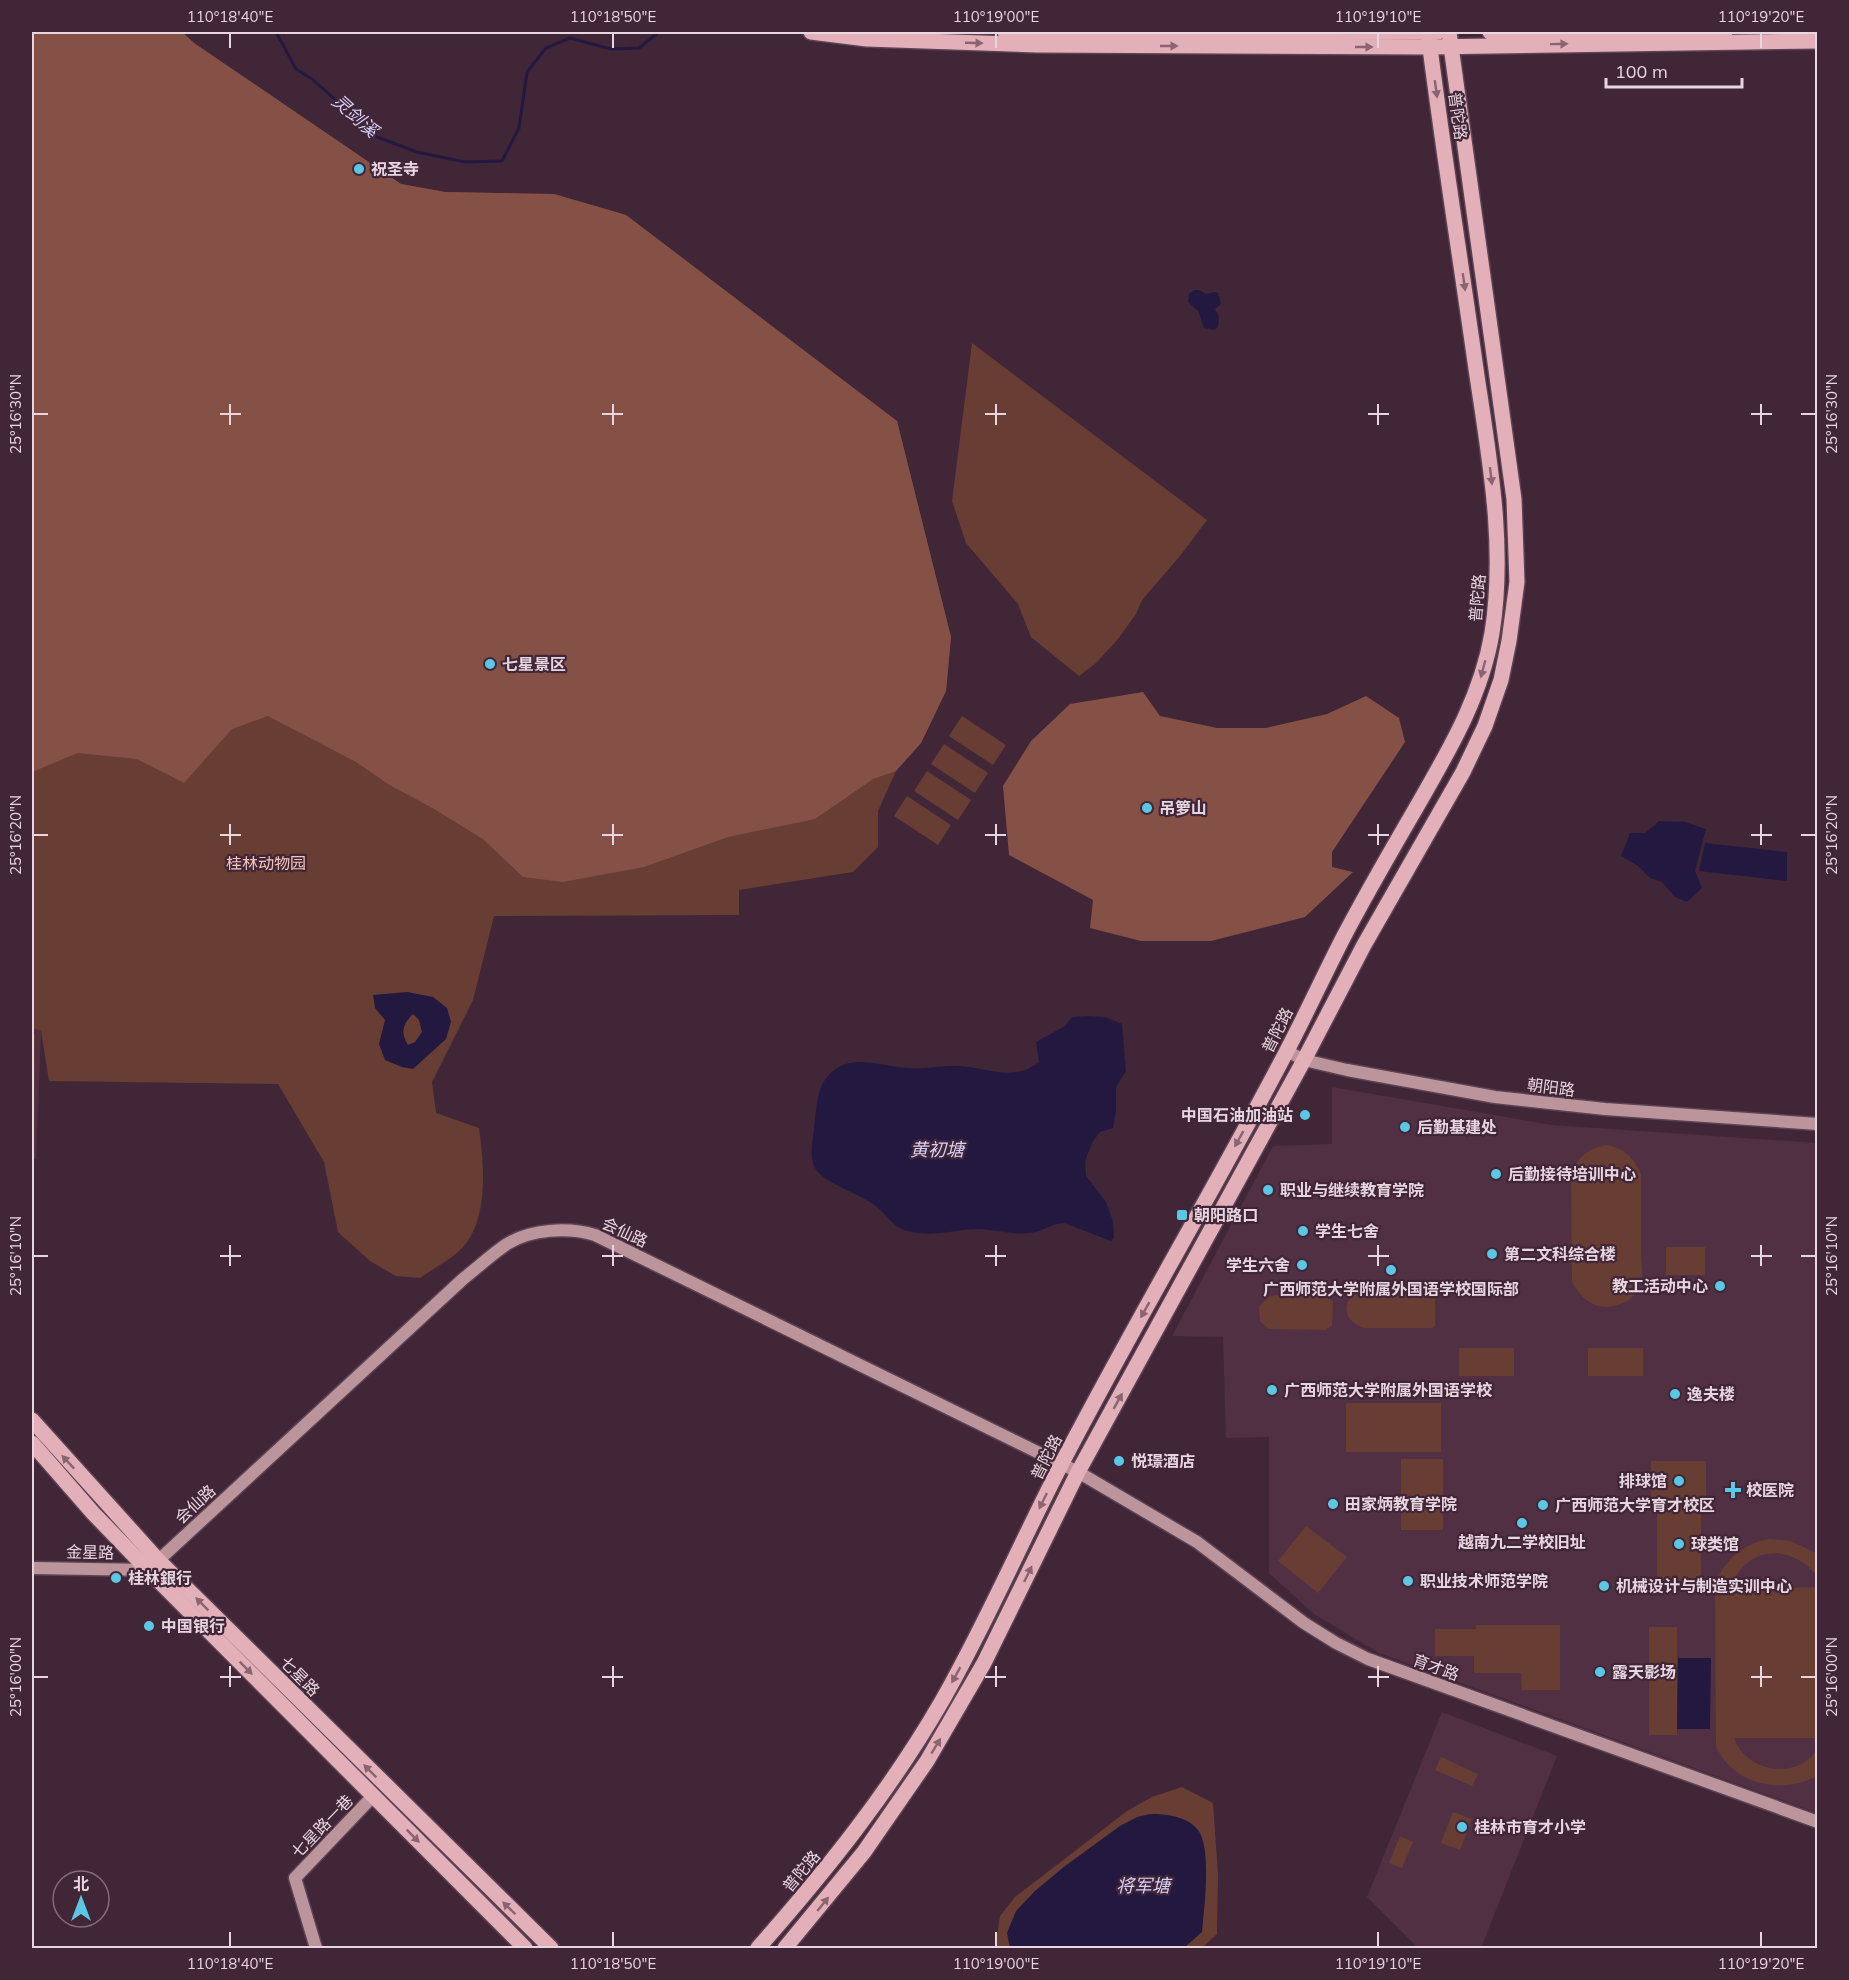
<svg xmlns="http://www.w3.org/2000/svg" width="1849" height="1980" font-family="Mulish,'Noto Sans SC',sans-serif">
	<rect width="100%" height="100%" fill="#412637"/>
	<g fill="#513044">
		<polygon points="32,1028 41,1031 36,1159 32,1159"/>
		<polygon points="1332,1087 1552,1125 1817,1143 1817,1813 1379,1653 1314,1614 1269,1573 1269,1437 1226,1438 1223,1337 1172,1336 1273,1146 1332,1144"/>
		<polygon points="1442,1712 1557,1756 1481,1948 1418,1948 1367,1897"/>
	</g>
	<g fill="#683d34">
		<path d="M32,32H182L194,43L401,184L445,192L554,194L626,215L897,421L951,637L946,691L921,743L896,771L878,811V847L853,872L739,890V915L494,916L473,1000L432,1082L436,1113L479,1128C484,1165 490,1224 458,1252C447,1262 432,1269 420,1278L396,1276L370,1261L338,1232L324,1162L278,1084L49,1081L41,1031L32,1028Z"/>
		<polygon points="972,343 1207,520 1180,556 1142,600 1136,614 1118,639 1096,663 1079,676 1031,637 1018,604 966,543 952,501"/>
		<polygon points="962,716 1006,745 993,765 949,736"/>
		<polygon points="944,744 988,773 975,793 931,764"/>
		<polygon points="927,771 971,800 958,820 914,791"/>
		<polygon points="907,796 951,825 938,845 894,816"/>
		<polygon points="32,1033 35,1034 34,1156 32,1156"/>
		<path d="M1606,1145C1624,1148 1633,1156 1641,1174C1641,1200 1641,1226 1641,1253C1641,1263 1644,1276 1640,1285C1635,1299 1622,1306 1607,1307C1590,1307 1580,1296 1572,1282L1571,1173C1579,1156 1588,1149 1606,1145Z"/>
		<rect x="1666" y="1247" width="39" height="28"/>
		<path d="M1365,1289H1435V1326L1433,1328H1365C1340,1321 1340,1297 1365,1289Z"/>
		<polygon points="1275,1295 1326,1295 1333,1302 1332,1325 1326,1330 1269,1329 1260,1321 1259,1307 1268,1297"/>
		<rect x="1459" y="1348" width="55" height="28"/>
		<rect x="1588" y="1348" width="55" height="28"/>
		<rect x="1346" y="1403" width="95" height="49"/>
		<rect x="1401" y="1459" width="42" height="71"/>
		<rect x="1651" y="1461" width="55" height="39"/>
		<rect x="1657" y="1507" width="44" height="74"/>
		<polygon points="1306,1526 1347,1557 1318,1593 1278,1561"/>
		<path d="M1769,1539L1791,1541L1816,1553L1817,1554V1576C1790,1542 1745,1546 1730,1589L1817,1587V1738H1734C1746,1772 1796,1781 1817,1750V1776C1782,1795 1733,1785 1716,1746L1715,1586C1723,1561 1742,1544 1769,1539Z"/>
		<polygon points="1476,1625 1560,1625 1560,1690 1522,1690 1521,1673 1474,1673 1474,1656 1435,1656 1435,1629 1476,1629"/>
		<rect x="1649" y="1627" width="28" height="108"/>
		<polygon points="1441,1757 1478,1774 1472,1786 1435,1770"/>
		<polygon points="1182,1787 1213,1803 1218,1875 1217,1934 1202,1948 995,1948 1000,1916 1015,1897 1127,1811 1152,1797"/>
		<polygon points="1453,1812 1472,1819 1460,1850 1441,1843"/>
		<polygon points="1400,1836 1413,1842 1402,1868 1389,1863"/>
	</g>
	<g fill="#855147">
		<polygon points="32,32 182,32 194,43 401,184 445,192 554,194 626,215 897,421 951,637 946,691 921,743 896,771 873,779 815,819 728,837 644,867 563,882 523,877 483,839 434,809 388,784 356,762 268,716 232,729 184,783 137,759 78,753 32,772"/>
		<polygon points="1143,692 1160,716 1217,728 1266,728 1327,714 1366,696 1399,718 1405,742 1332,852 1332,867 1353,872 1305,917 1211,941 1141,941 1090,928 1093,900 1009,855 1003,786 1031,741 1070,704"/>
	</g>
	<g fill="#231940" fill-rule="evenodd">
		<polygon points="1194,290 1199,290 1206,294 1214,292 1218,293 1221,304 1215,309 1219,317 1218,327 1214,330 1204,328 1198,311 1188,302 1189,294"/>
		<polygon points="1659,821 1685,822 1706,829 1695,871 1702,888 1687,902 1675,897 1662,882 1650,878 1638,866 1621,856 1630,833 1645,833"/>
		<polygon points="1705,843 1787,852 1787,881 1699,871"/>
		<path d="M407,992L433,997L447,1008L451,1022L446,1039L413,1069L402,1067L385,1060L379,1044L385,1020L375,1008L373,995ZM413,1014L419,1020L422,1032L415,1042L408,1045C400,1032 403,1024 413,1014Z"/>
		<path d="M1087,1016L1105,1017L1122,1024L1126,1071L1116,1087V1111L1113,1128L1100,1132L1093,1141L1085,1161L1086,1176L1106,1202L1113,1221L1114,1238L1111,1241L1064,1223C1052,1223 1042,1232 1030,1233C1013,1235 997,1230 980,1229C959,1229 938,1236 917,1233C894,1230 892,1220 877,1207C862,1194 824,1184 815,1168C809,1158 813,1139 814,1128C816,1114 816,1096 823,1083C843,1050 876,1065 906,1068C924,1070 942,1065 960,1066C988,1068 1014,1082 1039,1062L1036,1042L1065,1026L1072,1017Z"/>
		<polygon points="1678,1658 1711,1658 1710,1729 1677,1729"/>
		<path d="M1150,1814C1166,1814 1187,1816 1198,1830C1212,1848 1204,1909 1202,1932L1184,1948H1010L1007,1933L1016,1911L1035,1891L1065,1866L1120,1826L1137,1817Z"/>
	</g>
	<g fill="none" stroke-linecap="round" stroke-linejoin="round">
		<polyline stroke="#231940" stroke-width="3" points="276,32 296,69 312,79 377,137 417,152 465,162 502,161 519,128 527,72 546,48 570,38 611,49 639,48 659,32"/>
		<defs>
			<g id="secondary">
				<polyline points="1287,1051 1304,1060 1347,1070 1495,1097 1605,1109 1818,1124"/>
				<path d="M32,1568L148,1570L463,1279C477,1268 492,1254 507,1244C531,1229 568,1227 595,1235L1078,1472L1197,1542L1304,1623L1336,1643L1368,1659L1818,1822"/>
				<polyline points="316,1948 295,1878 374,1795"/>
			</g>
			<g id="primary">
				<polyline points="811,32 867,39 1037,45 1430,47 1818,41"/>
				<polyline points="1005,32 1190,33 1438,32"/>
				<polyline points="1490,32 1725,32"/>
				<polyline points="32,1420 158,1560 551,1948"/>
				<polyline points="32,1443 93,1513 148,1570 525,1948"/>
				<path d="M758,1948C826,1871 890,1791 942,1701C986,1624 1021,1542 1062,1463C1132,1328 1210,1197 1281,1062C1303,1021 1322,979 1343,938C1366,894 1391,851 1416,808C1448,752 1481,698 1492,633C1506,545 1489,457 1476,369C1460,256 1442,144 1428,32"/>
				<polyline points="785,1948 864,1852 927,1761 984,1663 1078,1472 1304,1060 1364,945 1463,772 1485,726 1501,680 1509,641 1517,582 1514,499 1449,32"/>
			</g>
		</defs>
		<use href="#secondary" stroke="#5c4252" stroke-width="15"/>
		<use href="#primary" stroke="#5c4252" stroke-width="18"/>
		<use href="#secondary" stroke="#bc949b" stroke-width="12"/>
		<use href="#primary" stroke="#e3b0b9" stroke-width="15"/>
	</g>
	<defs><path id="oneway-solid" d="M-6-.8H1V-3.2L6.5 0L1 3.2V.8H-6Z" transform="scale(1.5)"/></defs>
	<g fill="#8a6472">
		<use href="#oneway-solid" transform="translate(974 43) rotate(2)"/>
		<use href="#oneway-solid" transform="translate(1559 44) rotate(-1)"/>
		<use href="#oneway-solid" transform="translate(1169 46)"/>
		<use href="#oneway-solid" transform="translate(1364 47)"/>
		<use href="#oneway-solid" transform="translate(1436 89) rotate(82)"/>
		<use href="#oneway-solid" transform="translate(1464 282) rotate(82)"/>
		<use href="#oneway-solid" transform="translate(1491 476) rotate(83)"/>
		<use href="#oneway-solid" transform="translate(1483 669) rotate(105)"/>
		<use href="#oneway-solid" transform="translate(1239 1139) rotate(119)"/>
		<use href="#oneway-solid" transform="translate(1145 1310) rotate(119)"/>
		<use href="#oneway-solid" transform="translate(1118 1401) rotate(-61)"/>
		<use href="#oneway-solid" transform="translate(68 1462) rotate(-133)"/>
		<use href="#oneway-solid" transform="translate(1043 1501) rotate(116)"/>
		<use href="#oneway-solid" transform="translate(1028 1574) rotate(-64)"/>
		<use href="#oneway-solid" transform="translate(202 1604) rotate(-135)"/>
		<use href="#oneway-solid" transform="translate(246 1668) rotate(45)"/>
		<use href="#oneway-solid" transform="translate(956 1675) rotate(119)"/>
		<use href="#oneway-solid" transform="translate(936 1746) rotate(-59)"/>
		<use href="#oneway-solid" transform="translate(370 1771) rotate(-135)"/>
		<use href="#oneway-solid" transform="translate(413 1836) rotate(45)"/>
		<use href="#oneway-solid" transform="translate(823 1904) rotate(-51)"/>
		<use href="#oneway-solid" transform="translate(509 1908) rotate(-136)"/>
	</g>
	<path fill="none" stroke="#e7d5df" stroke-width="2" d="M230,33V48M613,33V48M996,33V48M1378,33V48M1761,33V48M230,404V425M613,404V425M996,404V425M1378,404V425M1761,404V425M33,414H48M220,414H241M602,414H623M985,414H1006M1368,414H1389M1751,414H1772M1801,414H1816M230,824V845M613,824V845M996,824V845M1378,824V845M1761,824V845M33,835H48M220,835H241M602,835H623M985,835H1006M1368,835H1389M1751,835H1772M1801,835H1816M230,1245V1266M613,1245V1266M996,1245V1266M1378,1245V1266M1761,1245V1266M33,1256H48M220,1256H241M602,1256H623M985,1256H1006M1368,1256H1389M1751,1256H1772M1801,1256H1816M230,1666V1687M613,1666V1687M996,1666V1687M1378,1666V1687M1761,1666V1687M33,1677H48M220,1677H241M602,1677H623M985,1677H1006M1368,1677H1389M1751,1677H1772M1801,1677H1816M230,1932V1947M613,1932V1947M996,1932V1947M1378,1932V1947M1761,1932V1947"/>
	<g fill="#5ac8e5" stroke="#412637" stroke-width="2">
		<circle cx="359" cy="169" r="6"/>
		<circle cx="490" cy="664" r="6"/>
		<circle cx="1147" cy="808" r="6"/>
		<circle cx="1305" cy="1115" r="6"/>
		<circle cx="1405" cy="1127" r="6"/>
		<circle cx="1496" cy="1174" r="6"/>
		<circle cx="1268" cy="1190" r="6"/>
		<rect x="1176" y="1209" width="12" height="12" rx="3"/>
		<circle cx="1303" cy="1231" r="6"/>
		<circle cx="1492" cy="1254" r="6"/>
		<circle cx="1302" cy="1265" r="6"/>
		<circle cx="1391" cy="1270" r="6"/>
		<circle cx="1720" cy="1286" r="6"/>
		<circle cx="1272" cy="1390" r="6"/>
		<circle cx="1675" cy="1394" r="6"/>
		<circle cx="1119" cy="1461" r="6"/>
		<circle cx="1679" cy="1481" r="6"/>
		<path d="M1730 1481h6v6h6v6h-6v6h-6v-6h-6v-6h6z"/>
		<circle cx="1333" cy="1504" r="6"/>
		<circle cx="1543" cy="1505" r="6"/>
		<circle cx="1522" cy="1523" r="6"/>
		<circle cx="1679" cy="1544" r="6"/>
		<circle cx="116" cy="1578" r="6"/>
		<circle cx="1408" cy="1581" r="6"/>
		<circle cx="1604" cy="1586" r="6"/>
		<circle cx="149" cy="1626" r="6"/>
		<circle cx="1600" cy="1672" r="6"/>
		<circle cx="1462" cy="1827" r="6"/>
	</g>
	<g text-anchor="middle" stroke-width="4.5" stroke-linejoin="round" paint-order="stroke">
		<g font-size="16" fill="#e7d5df" stroke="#412637">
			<text transform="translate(1458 116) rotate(82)" y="6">普陀路</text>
			<text transform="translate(1477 598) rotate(-85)" y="6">普陀路</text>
			<text transform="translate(1277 1030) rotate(-63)" y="6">普陀路</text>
			<text transform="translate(1551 1087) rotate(7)" y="6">朝阳路</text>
			<text transform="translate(625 1232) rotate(25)" y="6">会仙路</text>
			<text transform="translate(1046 1457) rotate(-63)" y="6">普陀路</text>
			<text transform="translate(195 1504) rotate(-43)" y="6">会仙路</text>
			<text transform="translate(90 1552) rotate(1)" y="6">金星路</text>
			<text transform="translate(1436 1667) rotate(20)" y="6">育才路</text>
			<text transform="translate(300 1676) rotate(45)" y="6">七星路</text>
			<text transform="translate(322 1826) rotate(-46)" y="6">七星路一巷</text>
			<text transform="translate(801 1871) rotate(-50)" y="6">普陀路</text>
		</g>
		<g font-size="16" font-weight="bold" fill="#e7d5df" stroke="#412637" text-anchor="start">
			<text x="371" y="175">祝圣寺</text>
			<text x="502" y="670">七星景区</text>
			<text x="1159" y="814">吊箩山</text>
			<text x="1293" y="1121" text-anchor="end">中国石油加油站</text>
			<text x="1417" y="1133">后勤基建处</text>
			<text x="1508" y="1180">后勤接待培训中心</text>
			<text x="1280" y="1196">职业与继续教育学院</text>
			<text x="1194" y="1221">朝阳路口</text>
			<text x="1315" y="1237">学生七舍</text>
			<text x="1504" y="1260">第二文科综合楼</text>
			<text x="1290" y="1271" text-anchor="end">学生六舍</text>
			<text x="1708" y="1292" text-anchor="end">教工活动中心</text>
			<text x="1391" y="1295" text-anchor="middle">广西师范大学附属外国语学校国际部</text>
			<text x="1284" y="1396">广西师范大学附属外国语学校</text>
			<text x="1687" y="1400">逸夫楼</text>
			<text x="1131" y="1467">悦璟酒店</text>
			<text x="1667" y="1487" text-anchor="end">排球馆</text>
			<text x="1746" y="1496">校医院</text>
			<text x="1345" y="1510">田家炳教育学院</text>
			<text x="1555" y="1511">广西师范大学育才校区</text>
			<text x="1522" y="1548" text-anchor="middle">越南九二学校旧址</text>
			<text x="1691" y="1550">球类馆</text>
			<text x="128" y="1584">桂林銀行</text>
			<text x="1420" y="1587">职业技术师范学院</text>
			<text x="1616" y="1592">机械设计与制造实训中心</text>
			<text x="161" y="1632">中国银行</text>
			<text x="1612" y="1678">露天影场</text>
			<text x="1474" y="1833">桂林市育才小学</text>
		</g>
		<g font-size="16" fill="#f8c4ba" stroke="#412637">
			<text x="266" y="869">桂林动物园</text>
		</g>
		<g font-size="18" font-style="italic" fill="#d7d0fc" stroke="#412637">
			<text transform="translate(355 116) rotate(41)" y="6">灵剑溪</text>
			<text x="937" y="1156">黄初塘</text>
			<text x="1143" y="1892">将军塘</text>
		</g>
	</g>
	<rect width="1849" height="1980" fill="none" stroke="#412637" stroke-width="66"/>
	<g transform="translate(81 1899)"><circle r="28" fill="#412637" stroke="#836c7a" stroke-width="1.5"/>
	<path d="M0-4.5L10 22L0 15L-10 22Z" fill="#5ac8e5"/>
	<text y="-9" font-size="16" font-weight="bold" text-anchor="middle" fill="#e7d5df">北</text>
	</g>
	<path d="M1606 78v9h136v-9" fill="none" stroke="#e7d5df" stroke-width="3"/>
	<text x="1615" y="78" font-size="18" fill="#e7d5df" stroke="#412637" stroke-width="4.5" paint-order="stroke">100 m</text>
	<rect x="33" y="33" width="1783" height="1914" fill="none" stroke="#e7d5df" stroke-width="2"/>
	<g font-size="15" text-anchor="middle" fill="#e7d5df">
		<text x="230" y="22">110°18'40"E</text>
		<text x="613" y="22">110°18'50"E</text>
		<text x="996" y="22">110°19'00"E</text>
		<text x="1378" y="22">110°19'10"E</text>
		<text x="1761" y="22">110°19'20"E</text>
		<text transform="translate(16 414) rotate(-90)" y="5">25°16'30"N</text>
		<text transform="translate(1832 414) rotate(-90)" y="5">25°16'30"N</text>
		<text transform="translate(16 835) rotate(-90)" y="5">25°16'20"N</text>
		<text transform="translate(1832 835) rotate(-90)" y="5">25°16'20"N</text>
		<text transform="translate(16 1256) rotate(-90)" y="5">25°16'10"N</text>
		<text transform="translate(1832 1256) rotate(-90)" y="5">25°16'10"N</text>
		<text transform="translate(16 1677) rotate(-90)" y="5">25°16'00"N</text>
		<text transform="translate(1832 1677) rotate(-90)" y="5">25°16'00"N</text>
		<text x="230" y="1969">110°18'40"E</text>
		<text x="613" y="1969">110°18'50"E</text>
		<text x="996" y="1969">110°19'00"E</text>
		<text x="1378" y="1969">110°19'10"E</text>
		<text x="1761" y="1969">110°19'20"E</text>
	</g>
</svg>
